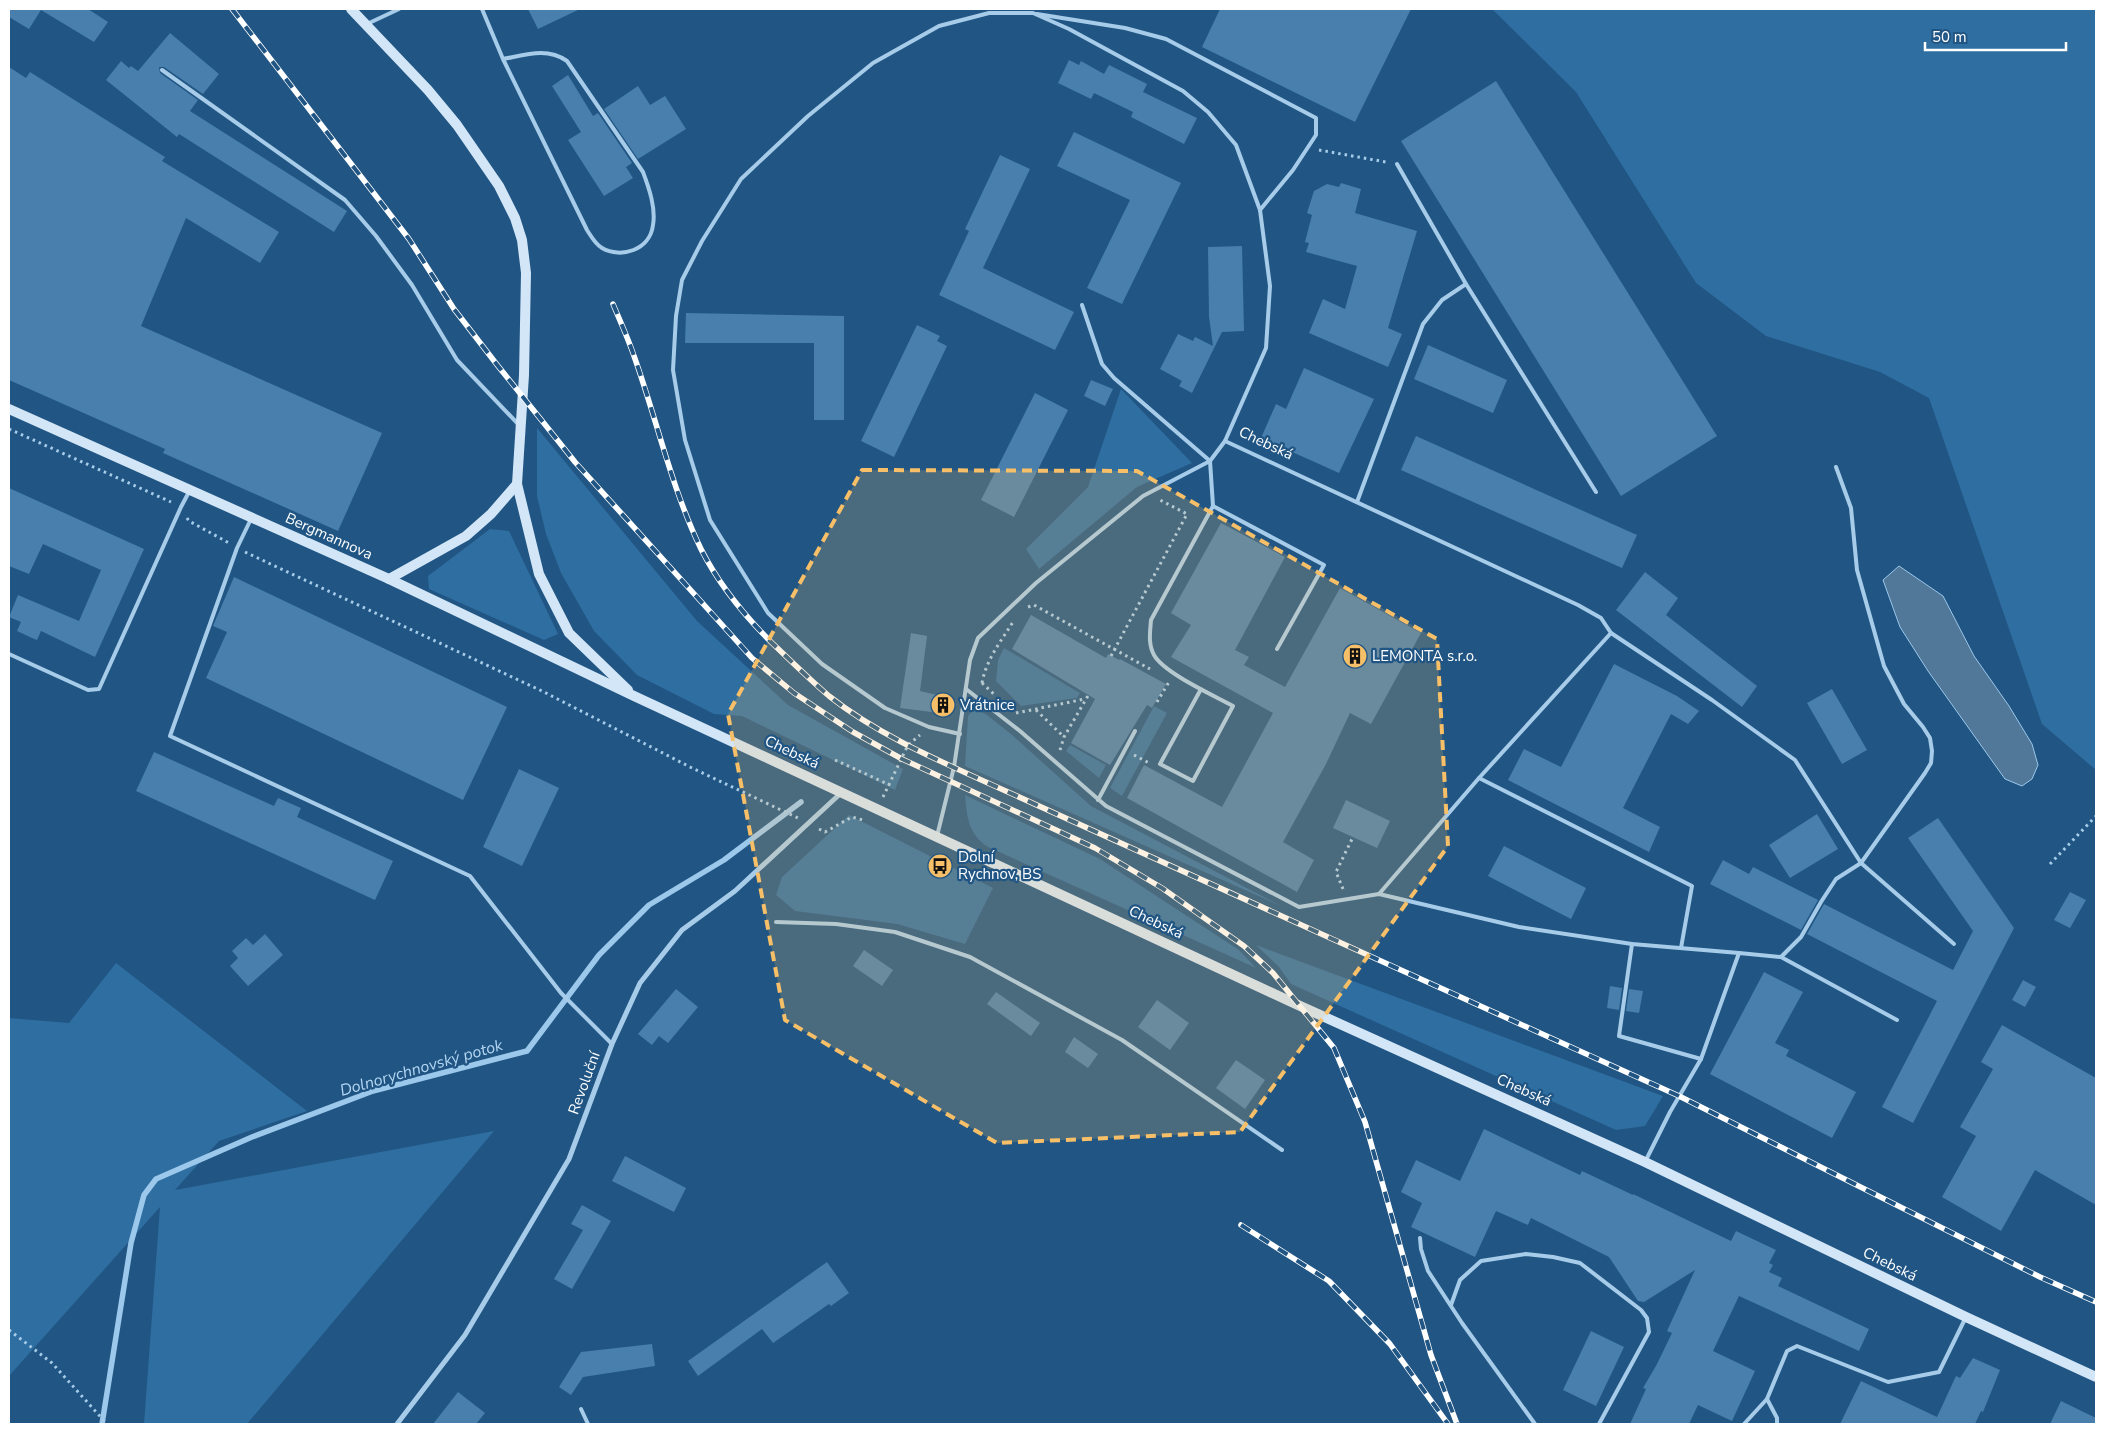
<svg xmlns="http://www.w3.org/2000/svg" width="2105" height="1433" font-family="'Nunito Sans',sans-serif">
	<rect width="100%" height="100%" fill="#205584"/>
	<g fill="#2f6ea0">
		<polygon points="1492,9 2096,9 2096,770 2042,724 1929,398 1880,372 1766,336 1696,283 1576,92"/>
		<polygon points="1121,389 1192,463 1137,487 1039,569 1026,549 1088,487"/>
		<polygon points="537,428 697,621 788,705 903,769 895,790 742,716 714,714 637,675 594,631 561,573 546,534 537,496"/>
		<polygon points="490,529 509,531 558,634 544,640 429,589 428,576"/>
		<polygon points="1004,648 1080,693 1077,698 1021,706 996,681 998,660"/>
		<polygon points="1154,706 1167,713 1122,796 1110,788"/>
		<polygon points="974,708 987,715 1011,734 1091,806 1281,906 965,766 968,716"/>
		<polygon points="1070,745 1106,765 1099,778 1066,751"/>
		<path d="M965,795L1100,859L1239,950L1256,968L988,847C968,834 967,817 965,795Z"/>
		<polygon points="849,815 993,888 965,944 897,924 795,911 776,895 782,877"/>
		<polygon points="1256,945 1663,1096 1645,1126 1616,1130 1291,984 1279,967"/>
		<polygon points="116,963 307,1111 219,1141 175,1190 494,1131 247,1424 144,1424 160,1207 9,1376 9,1018 69,1023"/>
	</g>
	<polygon fill="#517799" stroke="#9bc8eb" points="1899,566 1943,596 1974,656 2009,706 2032,744 2038,765 2032,779 2022,786 2005,779 1928,671 1900,627 1883,580"/>
	<g fill="none" stroke-linecap="round" stroke-linejoin="round">
		<polyline stroke="#9bc8eb" stroke-width="5.5" points="102,1424 131,1243 144,1195 156,1179 252,1137 373,1091 527,1051 599,955 649,905 724,860 801,802"/>
	</g>
	<g fill="#487fac">
		<polygon points="9,9 88,9 108,22 94,42 41,10 29,29 9,17"/>
		<polygon points="528,9 580,9 538,29"/>
		<polygon points="1220,9 1411,9 1355,122 1202,47"/>
		<polygon points="170,33 219,74 203,94 164,67 159,67 160,73 198,100 190,111 347,211 334,232 179,134 177,137 106,80 121,61 129,68 131,66 138,71"/>
		<polygon points="1069,60 1079,65 1081,61 1104,74 1109,65 1147,84 1143,92 1197,118 1184,144 1131,117 1133,112 1094,93 1091,99 1058,83"/>
		<polygon points="9,67 26,78 30,72 165,157 162,161 279,232 260,263 186,218 141,326 382,433 338,531 163,453 165,449 9,380"/>
		<polygon points="568,75 593,116 598,113 632,163 626,167 633,178 604,196 568,140 581,132 552,86"/>
		<polygon points="1496,81 1717,436 1621,496 1401,141"/>
		<polygon points="638,86 650,105 665,96 686,129 638,159 604,109"/>
		<polygon points="1074,132 1181,183 1122,304 1087,288 1130,200 1057,166"/>
		<polygon points="1000,155 1030,169 983,268 1074,312 1055,350 939,295 969,231 965,229"/>
		<polygon points="1341,183 1361,189 1355,213 1417,231 1388,328 1402,334 1388,367 1309,333 1323,299 1345,309 1357,266 1306,252 1309,243 1305,242 1312,215 1307,213 1314,191 1327,184 1339,187"/>
		<polygon points="1242,246 1244,331 1222,332 1192,393 1179,386 1182,381 1160,369 1178,334 1193,341 1195,337 1213,346 1209,317 1208,247"/>
		<polygon points="686,313 844,316 844,420 814,420 814,343 685,343"/>
		<polygon points="917,325 940,336 937,341 947,346 894,457 861,441"/>
		<polygon points="1428,345 1507,380 1493,413 1414,379"/>
		<polygon points="1304,368 1374,399 1339,473 1261,438 1276,404 1286,409"/>
		<polygon points="1091,380 1113,389 1105,406 1084,396"/>
		<polygon points="1035,393 1068,410 1014,517 981,500"/>
		<polygon points="1416,436 1637,535 1622,568 1401,470"/>
		<polygon points="9,488 144,549 95,657 41,631 37,640 32,638 17,631 21,622 9,617 18,595 79,621 101,570 43,544 29,574 9,566"/>
		<polygon points="1221,523 1285,557 1235,650 1249,657 1244,665 1285,687 1340,588 1421,633 1371,724 1350,713 1326,764 1283,842 1314,860 1297,892 1127,798 1144,765 1222,807 1273,713 1171,657 1191,625 1171,613"/>
		<polygon points="1645,572 1678,598 1666,615 1757,686 1742,707 1616,610"/>
		<polygon points="234,577 507,707 463,800 206,678 227,632 213,626"/>
		<polygon points="1031,615 1106,658 1108,654 1119,660 1120,659 1166,684 1152,708 1147,705 1110,765 1071,743 1095,699 1012,649"/>
		<polygon points="911,633 927,636 920,691 950,698 947,714 900,708"/>
		<polygon points="1614,664 1677,696 1699,711 1688,724 1671,714 1623,808 1660,827 1649,852 1508,780 1524,749 1561,767"/>
		<polygon points="1832,689 1867,750 1842,764 1807,703"/>
		<polygon points="154,752 274,806 278,798 301,808 297,817 393,861 375,900 136,791"/>
		<polygon points="519,769 559,788 522,866 483,847"/>
		<polygon points="1346,800 1390,821 1377,848 1333,828"/>
		<polygon points="1817,814 1838,849 1790,878 1769,845"/>
		<polygon points="1938,818 2014,928 1913,1123 1882,1107 1937,1001 1807,934 1824,904 1953,970 1973,931 1908,838"/>
		<polygon points="1504,846 1586,888 1571,919 1488,876"/>
		<polygon points="1723,860 1749,874 1753,867 1818,900 1801,930 1710,884"/>
		<polygon points="2070,892 2086,900 2070,928 2054,920"/>
		<polygon points="265,934 283,955 248,986 230,966 238,958 232,951 246,938 253,945"/>
		<polygon points="864,950 893,970 882,986 853,966"/>
		<polygon points="1764,972 1803,992 1775,1043 1789,1050 1786,1056 1856,1092 1832,1138 1710,1074"/>
		<polygon points="2023,980 2036,987 2025,1007 2012,1000"/>
		<polygon points="1610,986 1622,988 1619,1010 1607,1008"/>
		<polygon points="676,989 698,1007 668,1043 659,1036 652,1045 638,1034"/>
		<polygon points="1629,989 1643,991 1639,1013 1626,1011"/>
		<polygon points="996,992 1040,1023 1031,1036 987,1004"/>
		<polygon points="1157,1000 1189,1023 1170,1050 1138,1027"/>
		<polygon points="2002,1025 2096,1078 2096,1205 2035,1170 2001,1231 1942,1197 1976,1136 1960,1127 1993,1069 1981,1062"/>
		<polygon points="1074,1037 1098,1054 1088,1068 1065,1052"/>
		<polygon points="1236,1060 1265,1080 1245,1109 1216,1088"/>
		<polygon points="1484,1129 1580,1175 1582,1171 1633,1195 1633,1194 1731,1241 1736,1231 1776,1250 1769,1263 1773,1265 1769,1272 1782,1278 1778,1286 1869,1329 1859,1351 1739,1296 1713,1351 1755,1371 1732,1421 1698,1405 1689,1424 1630,1424 1646,1389 1643,1388 1657,1364 1672,1333 1667,1331 1695,1270 1644,1302 1638,1301 1609,1257 1531,1218 1528,1225 1496,1211 1475,1257 1411,1227 1422,1203 1401,1192 1416,1160 1460,1181"/>
		<polygon points="625,1156 686,1188 674,1212 612,1181"/>
		<polygon points="582,1205 611,1221 572,1289 554,1279 583,1230 571,1224"/>
		<polygon points="827,1262 849,1293 831,1306 829,1304 773,1343 762,1329 698,1376 688,1361"/>
		<polygon points="1591,1331 1624,1347 1596,1406 1563,1390"/>
		<polygon points="652,1344 655,1366 583,1377 571,1395 559,1387 581,1352"/>
		<polygon points="1973,1358 2000,1370 1983,1412 1981,1411 1975,1424 1840,1424 1861,1381 1937,1417 1956,1376 1960,1378"/>
		<polygon points="458,1392 485,1413 476,1424 433,1424"/>
		<polygon points="2061,1401 2096,1418 2096,1424 2050,1424"/>
	</g>
	<g fill="none" stroke-linecap="round" stroke-linejoin="round">
		<g stroke="#a7cce9" stroke-width="3" stroke-dasharray="2.5 4" stroke-linecap="butt">
			<polyline points="1319,150 1386,162"/>
			<polyline points="9,429 171,502"/>
			<polyline points="187,518 189,521 229,543"/>
			<polyline points="245,552 542,691 692,768 798,818"/>
			<polyline points="1028,607 1034,605 1150,669"/>
			<polyline points="1111,656 1187,514 1160,500"/>
			<path d="M982,683C986,660 1001,641 1013,622"/>
			<polyline points="982,683 996,696"/>
			<polyline points="1157,702 1169,682"/>
			<polyline points="1036,710 1064,737"/>
			<polyline points="1016,713 1085,699"/>
			<polyline points="1060,750 1064,737 1089,694"/>
			<polyline points="1134,755 1151,764"/>
			<polyline points="835,760 890,785"/>
			<polyline points="883,797 908,745 920,735"/>
			<polyline points="819,829 825,832 852,817 863,820"/>
			<polyline points="2050,864 2096,816"/>
			<polyline points="1343,889 1336,872 1353,837"/>
			<polyline points="9,1330 52,1363 107,1424"/>
		</g>
		<g stroke="#a7cce9" stroke-width="4">
			<path d="M482,9L503,59L587,230C591,236 595,244 602,248C621,259 650,250 653,225C656,208 649,188 643,172L567,61C547,47 525,55 503,59"/>
			<polyline points="1037,14 1125,28 1166,39 1316,118 1316,135 1293,170 1260,210"/>
			<polyline points="367,24 399,9"/>
			<polyline points="162,70 345,200 376,236 412,285 457,360 519,425"/>
			<polyline points="1397,164 1466,284"/>
			<polyline points="1082,305 1102,364 1114,378 1210,461 1213,506 1324,565 1277,649"/>
			<polyline points="1357,502 1423,324 1442,300 1466,284 1596,492"/>
			<polyline points="251,519 237,548 170,736 470,876 561,993 612,1044"/>
			<polyline points="1611,633 1712,700 1795,760 1861,863 1925,773 1931,763 1932,751 1930,738 1923,727 1904,704 1884,666 1857,570 1851,508 1836,467"/>
			<polyline points="9,654 88,690 99,689 181,507 190,490"/>
			<polyline points="966,689 1020,731 1106,806 1299,907 1379,894 1519,927 1632,944 1739,953"/>
			<path d="M1201,689L1160,764L1193,781L1233,706C1213,695 1164,673 1154,655C1148,644 1150,632 1151,620L1213,506"/>
			<polyline points="960,734 929,727 885,708 822,664 768,613 710,520 685,440 673,370 676,316 682,280 702,241 741,179 808,116 873,63 939,26 989,13 1033,13 1069,29 1183,91 1208,112 1236,145 1260,210 1270,286 1266,348 1225,441"/>
			<polyline points="1098,800 1135,731"/>
			<polyline points="937,836 954,767 970,660 978,638 1036,583 1143,496 1210,461 1225,441 1578,605 1601,618 1611,633 1479,778"/>
			<polyline points="1379,894 1479,778 1692,886 1681,948"/>
			<polyline points="776,922 836,924 895,932 970,957 1122,1040 1282,1150"/>
			<polyline points="1632,944 1619,1036 1701,1059"/>
			<polyline points="1781,957 1801,937 1821,902 1836,879 1861,863 1954,944"/>
			<polyline points="1645,1162 1670,1112 1701,1059 1739,953 1781,957 1897,1020"/>
			<polyline points="1420,1238 1421,1249 1428,1271 1462,1323 1535,1424"/>
			<polyline points="1451,1305 1460,1280 1481,1261 1526,1254 1553,1257 1580,1263 1641,1310 1647,1318 1649,1332 1599,1424"/>
			<polyline points="1767,1399 1777,1418 1777,1424"/>
			<polyline points="581,1409 588,1424"/>
			<polyline points="1744,1424 1767,1399 1787,1351 1797,1346 1888,1382 1939,1372 1965,1319"/>
		</g>
		<polyline stroke="#a7cce9" stroke-width="5" points="397,1424 465,1335 569,1159 612,1044 640,983 682,930 735,891 841,793"/>
		<g stroke="#d2e6f7" stroke-width="10">
			<polyline points="351,9 428,90 457,125 499,186 515,218 522,240 526,273 524,375 517,484 539,574 569,633 628,690"/>
			<polyline points="9,409 389,579 634,696 1298,1005 1645,1162 1966,1317 2096,1377"/>
			<polyline points="389,579 466,536 491,514 517,484"/>
		</g>
		<defs>
			<g id="rail">
				<polyline points="232,9 409,239 454,309 498,366 575,462 752,658 794,693 853,732 902,759 1095,848 1162,888 1244,946 1273,973 1334,1048 1365,1122 1431,1355 1457,1424"/>
				<path d="M613,304C620,321 628,338 634,356C657,420 671,487 701,549C718,583 744,615 771,642C790,660 809,679 829,696C882,738 947,764 1008,792L1679,1096L2040,1277L2096,1302"/>
				<polyline points="1241,1225 1329,1281 1390,1344 1448,1424"/>
			</g>
		</defs>
		<use href="#rail" stroke="#fff" stroke-width="5.5"/>
		<use href="#rail" stroke="#205584" stroke-width="4" stroke-dasharray="11" stroke-linecap="butt"/>
	</g>
	<path fill="#f7bf67" fill-opacity="0.2" stroke="#f7bf67" stroke-width="4" stroke-dasharray="10 6" stroke-linejoin="round" d="M862,470L1137,471L1437,639L1448,846L1240,1132L997,1143L785,1020L728,714Z"/>
	<defs>
		<symbol id="building-disc" viewBox="-11 -11 22 22"><circle r="9.5" fill="#f7bf67" stroke="#205584"/><path d="M-4-6H4V6H1V3H-1V6H-4ZM-2.5-4.3h1.7v1.8h-1.7ZM.8-4.3h1.7v1.8H.8ZM-2.5-1h1.7V.8h-1.7ZM.8-1h1.7V.8H.8Z" fill="#111"/></symbol>
		<symbol id="bus-disc" viewBox="-11 -11 22 22"><circle r="9.5" fill="#f7bf67" stroke="#205584"/><path d="M-5-6H5V4H4V6H2V4H-2V6H-4V4H-5ZM-3.5-4V0h7V-4ZM-3.5 1.2v1.5H-2V1.2ZM2 1.2v1.5H3.5V1.2Z" fill="#111"/></symbol>
	</defs>
	<g fill-rule="evenodd">
		<use href="#building-disc" x="1341" y="642" width="28" height="28"/>
		<use href="#building-disc" x="929" y="691" width="28" height="28"/>
		<use href="#bus-disc" x="926" y="852" width="28" height="28"/>
	</g>
	<g text-anchor="middle" stroke-width="4.5" stroke-linejoin="round" paint-order="stroke">
		<g font-size="15" fill="#fff" stroke="#205584">
			<text transform="translate(1266 443) rotate(25)" y="5">Chebská</text>
			<text transform="translate(329 536) rotate(24)" y="5">Bergmannova</text>
			<text transform="translate(792 752) rotate(25)" y="5">Chebská</text>
			<text transform="translate(1156 922) rotate(25)" y="5">Chebská</text>
			<text transform="translate(584 1083) rotate(-70)" y="5">Revoluční</text>
			<text transform="translate(1524 1090) rotate(24)" y="5">Chebská</text>
			<text transform="translate(1890 1264) rotate(26)" y="5">Chebská</text>
		</g>
		<g font-size="15" fill="#fff" stroke="#205584" text-anchor="start">
			<text x="1372" y="661">LEMONTA s.r.o.</text>
			<text x="960" y="710">Vrátnice</text>
			<text x="958" y="862">Dolní<tspan x="958" dy="17">Rychnov, BS</tspan></text>
		</g>
		<g font-size="16" font-style="italic" fill="#b3d5f1" stroke="#205584">
			<text transform="translate(421 1067) rotate(-16)" y="6">Dolnorychnovský potok</text>
		</g>
	</g>
	<rect width="2105" height="1433" fill="none" stroke="#ffffff" stroke-width="20"/>
	<path d="M1925 42v8h141v-8" fill="none" stroke="#ffffff" stroke-width="2.5"/>
	<text x="1932" y="42" font-size="15" fill="#ffffff" stroke="#205584" stroke-width="4" paint-order="stroke">50 m</text>
</svg>
